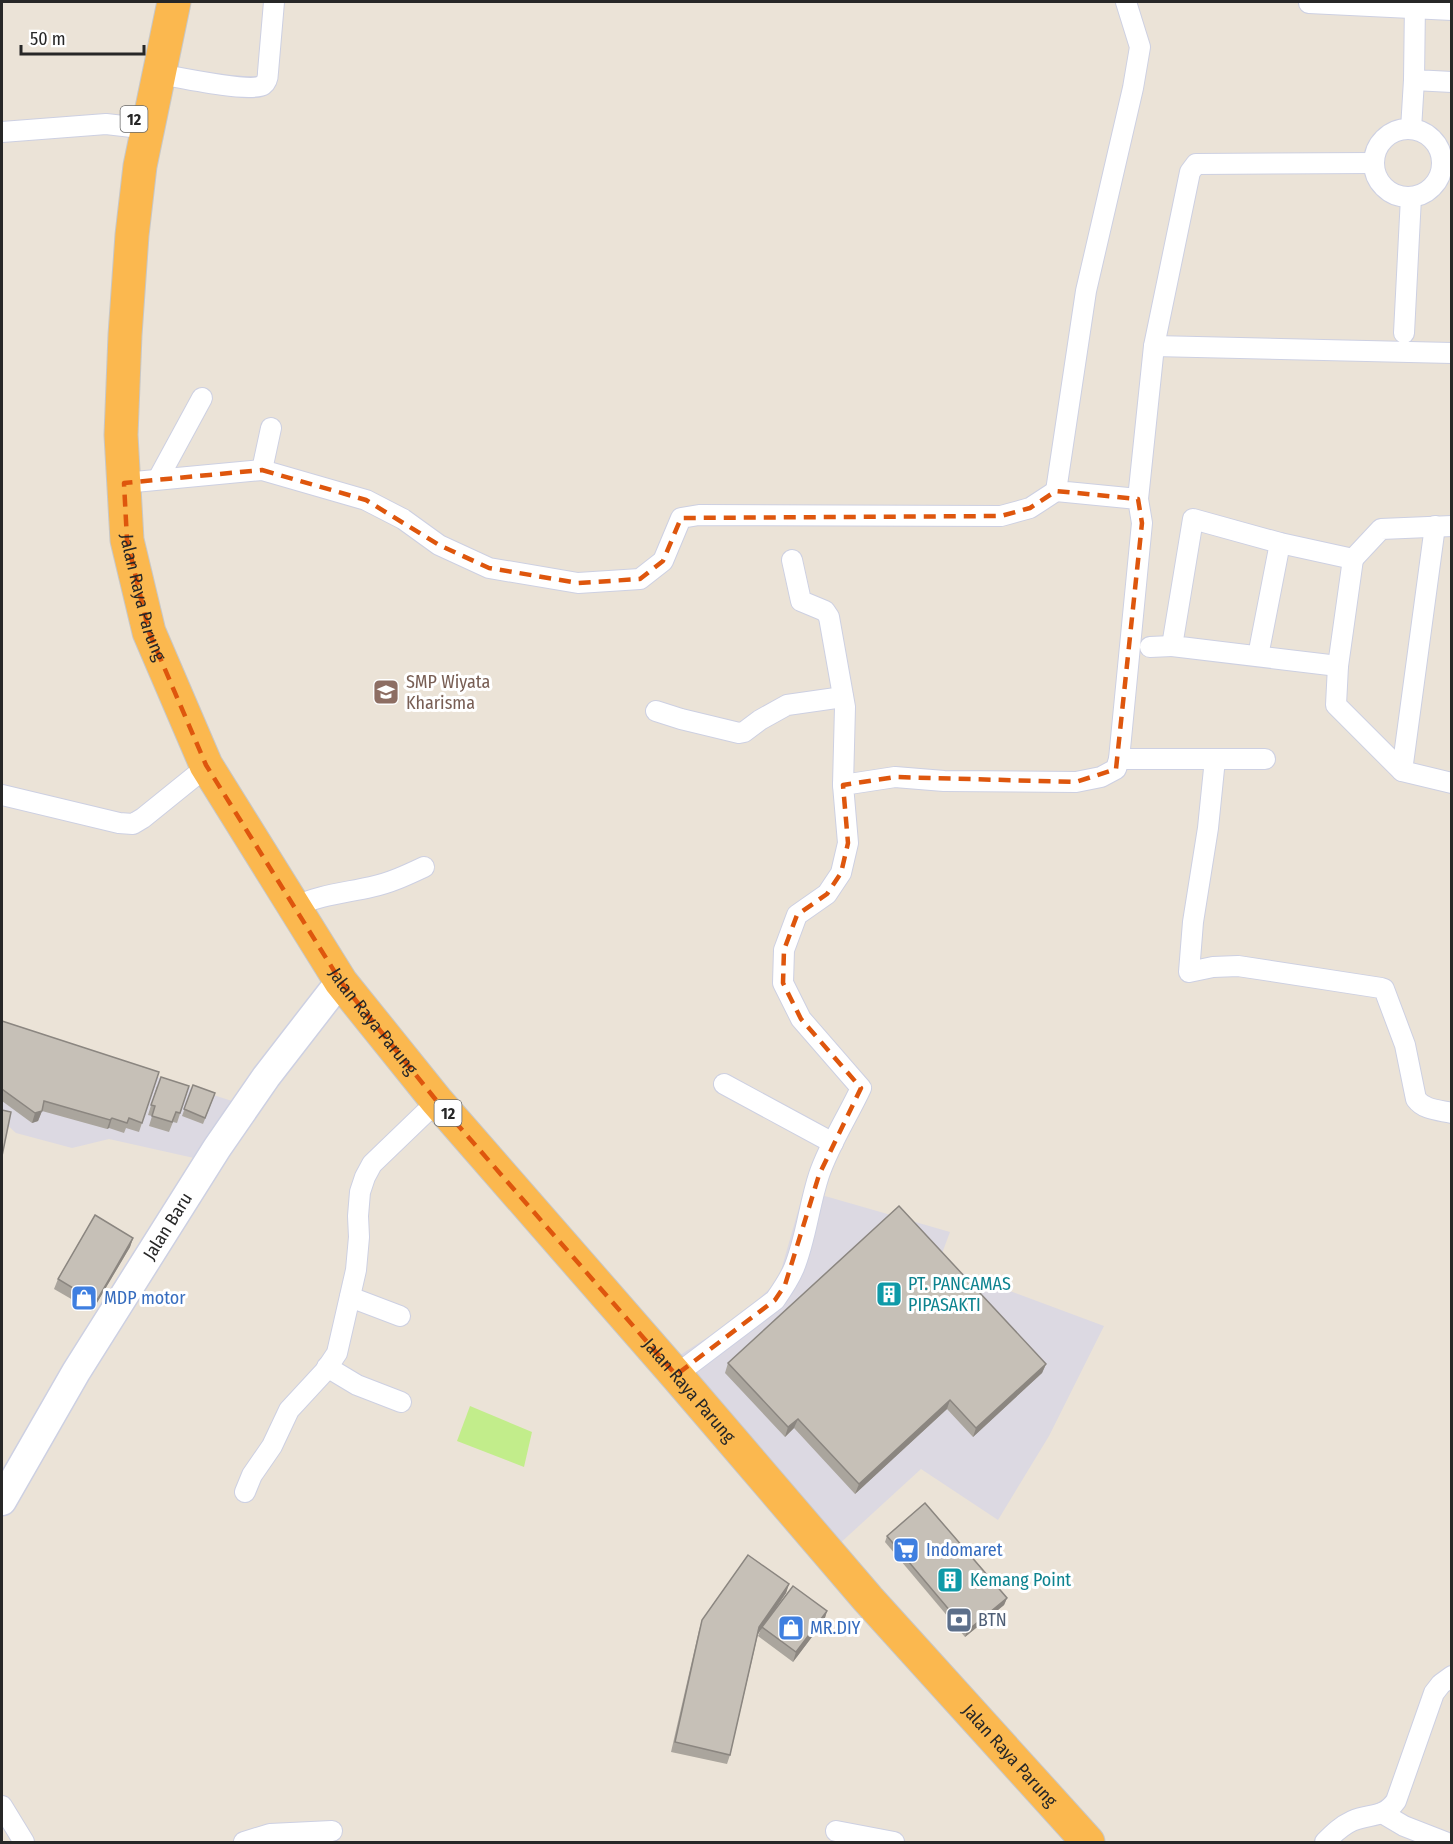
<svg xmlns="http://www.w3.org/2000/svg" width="1453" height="1844" font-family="'Fira Sans Condensed',sans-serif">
	<rect width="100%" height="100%" fill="#ebe3d7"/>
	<g fill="#dcd9e2">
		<polygon points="2,1027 232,1101 194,1158 109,1139 72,1148 16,1133 2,1120"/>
		<polygon points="804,1190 950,1232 938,1264 1104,1326 1049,1436 998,1520 921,1469 837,1546 674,1359 739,1317 778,1281"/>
	</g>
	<polygon fill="#c2ed8b" points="470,1406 532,1432 524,1467 457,1441"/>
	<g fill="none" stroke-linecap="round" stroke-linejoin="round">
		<defs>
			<g id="minor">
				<polyline points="1415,2 1414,80 1452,82"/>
				<polyline points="1309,3 1452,10"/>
				<path d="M159,74C176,77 252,93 263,85C267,82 268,77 268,72L274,2"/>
				<circle cx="1408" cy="163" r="34"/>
				<polyline points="1411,129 1414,80"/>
				<polyline points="2,132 106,124 132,127"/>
				<polyline points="1404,333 1411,197"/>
				<polyline points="1154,346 1190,172 1196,164 1374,163"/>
				<polyline points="262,470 271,428"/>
				<polyline points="158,479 202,398"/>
				<polyline points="124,483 262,470 366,500 403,519 439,545 489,568 578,583 640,579 663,561 681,518 699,515 1001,516 1030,508 1056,491"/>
				<polyline points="1138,499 1154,346 1452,353"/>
				<polyline points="1353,559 1338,666 1336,705 1402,771 1452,783"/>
				<polyline points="792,560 801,601 825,611 829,617 845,707 843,785"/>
				<polyline points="1150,647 1172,646"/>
				<polyline points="1258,656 1280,543"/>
				<polyline points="1338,666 1172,646 1193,519 1280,543 1353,559 1381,529 1452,526"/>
				<polyline points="656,711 681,719 739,733 744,732 760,720 787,705 843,697"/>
				<polyline points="1119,759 1265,759"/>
				<path d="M1215,759L1208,828L1193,922L1189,972L1213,967L1238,966L1381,988L1384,989L1405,1045L1416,1099C1424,1110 1439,1110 1452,1113"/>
				<polyline points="1402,771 1435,526"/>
				<polyline points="2,795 119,823 133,824 143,818 195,776"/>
				<path d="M294,907C319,895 344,893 371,887C390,883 407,875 424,867"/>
				<polyline points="724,1084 833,1143"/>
				<polyline points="350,1297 400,1316"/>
				<polyline points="327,1367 357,1385 401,1402"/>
				<path d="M676,1375L775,1300C782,1290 789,1280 794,1268C806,1239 809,1205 819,1175C829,1145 848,1116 861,1088L801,1019L783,983L784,950L797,915L827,894L841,873L848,843L843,785L895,777L944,781L1076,782L1101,777L1116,769L1119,759L1142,523L1138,499L1056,491L1086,291L1133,88L1140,47L1126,2"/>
				<polyline points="245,1492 252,1475 272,1446 289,1410 325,1371 337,1353 356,1270 359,1237 358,1216 360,1192 365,1177 372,1164 425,1113"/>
				<polyline points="2,1806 24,1842"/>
				<polyline points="1382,1813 1404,1826 1445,1842"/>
				<polyline points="836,1831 894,1842"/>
				<polyline points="244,1842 270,1834 332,1831"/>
				<path d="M1325,1842C1333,1834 1341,1826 1352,1821C1370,1813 1383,1819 1396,1801L1434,1693L1441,1684L1452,1676"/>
			</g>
			<g id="secondary">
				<path id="s1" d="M2,1501L76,1372L217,1148L266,1077L331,993"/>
			</g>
			<g id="trunk">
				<path id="s2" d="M174,2L140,166L132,235L125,335L121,435L127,540L149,632L206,765L341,982L436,1100L676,1375L868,1599L1088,1842"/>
			</g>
		</defs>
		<use href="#minor" stroke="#cdd0e2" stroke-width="22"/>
		<use href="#secondary" stroke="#cdd0e2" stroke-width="31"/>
		<use href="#trunk" stroke="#c7c7c7" stroke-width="35"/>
		<use href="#minor" stroke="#fff" stroke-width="20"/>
		<use href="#secondary" stroke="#fff" stroke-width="28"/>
		<use href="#trunk" stroke="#fbb84f" stroke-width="33"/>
	</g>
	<g fill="#aaa59d">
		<polygon points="2,1021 159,1072 139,1132 126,1128 124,1133 109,1128 107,1129 42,1111 38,1121 32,1123 2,1101"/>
		<polygon points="193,1085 215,1094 203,1124 182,1116"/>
		<polygon points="157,1086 189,1086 177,1123 173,1122 169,1132 149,1126 152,1116 148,1115"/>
		<polygon points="133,1238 130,1247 92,1311 54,1289 58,1279"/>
		<polygon points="728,1363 1046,1364 1042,1373 973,1437 947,1409 855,1494 794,1428 785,1437 725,1373"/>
		<polygon points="887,1536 1007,1598 1004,1605 965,1637 885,1542"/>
		<polygon points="789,1584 786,1593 773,1612 827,1611 824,1621 793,1662 758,1636 761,1629 758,1634 730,1755 727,1764 671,1752 699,1630 702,1620"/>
	</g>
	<g fill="#8b8680">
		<polygon points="42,1111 38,1121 32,1123 35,1113"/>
		<polygon points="112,1118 109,1128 107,1129 110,1120"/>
		<polygon points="133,1238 130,1247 92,1311 96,1302"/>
		<polygon points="1046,1364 1042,1373 973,1437 976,1428"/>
		<polygon points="950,1400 947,1409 855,1494 859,1484"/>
		<polygon points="798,1419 794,1428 785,1437 788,1427"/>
		<polygon points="789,1584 786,1593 756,1637 759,1627"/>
		<polygon points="1007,1598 1004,1605 965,1637 967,1631"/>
		<polygon points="827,1611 824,1621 793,1662 796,1652"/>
	</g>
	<g fill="#c6c0b7" stroke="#8b8680" stroke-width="1.5">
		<polygon points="2,1021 159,1072 142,1123 129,1118 127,1123 112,1118 110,1120 44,1101 42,1111 35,1113 2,1089"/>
		<polygon points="161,1077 189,1086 180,1113 176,1112 172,1122 152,1116 155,1106 151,1105"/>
		<polygon points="193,1085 215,1093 205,1118 184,1109"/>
		<polygon points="2,1110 11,1112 2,1156"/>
		<polygon points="899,1206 1046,1364 976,1428 950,1400 859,1484 798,1419 788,1427 728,1363"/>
		<polygon points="95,1215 133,1238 96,1302 58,1279"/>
		<polygon points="925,1503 1007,1598 967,1631 887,1536"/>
		<polygon points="748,1555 789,1584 759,1627 730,1755 675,1742 702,1620"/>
		<polygon points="793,1586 827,1611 796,1652 762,1627"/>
	</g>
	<path fill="none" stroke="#de560d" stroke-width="4.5" stroke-dasharray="12 8" stroke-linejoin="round" d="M262,470L366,500L439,545L489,568L578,583L640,579L663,561L681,518L1001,516L1030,508L1056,491L1138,499L1142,523L1116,769L1076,782L895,777L843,785L848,843L841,873L827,894L797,915L784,950L783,983L801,1019L861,1088L819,1175L785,1285L775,1300L676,1375L436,1100L341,982L206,765L149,632L127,540L124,483Z"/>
	<defs>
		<symbol id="school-square" viewBox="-11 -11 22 22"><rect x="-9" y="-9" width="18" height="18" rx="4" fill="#8d6e63" stroke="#fff"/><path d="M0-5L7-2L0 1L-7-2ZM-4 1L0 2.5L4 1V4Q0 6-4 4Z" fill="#fff"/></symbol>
		<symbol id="building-square" viewBox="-11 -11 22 22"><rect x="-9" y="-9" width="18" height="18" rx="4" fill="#0f9aa8" stroke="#fff"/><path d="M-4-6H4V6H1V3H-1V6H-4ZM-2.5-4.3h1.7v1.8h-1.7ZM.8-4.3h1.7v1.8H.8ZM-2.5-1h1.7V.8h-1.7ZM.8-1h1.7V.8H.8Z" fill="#fff"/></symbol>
		<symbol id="shop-square" viewBox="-11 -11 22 22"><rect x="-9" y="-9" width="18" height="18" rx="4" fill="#3f7fe0" stroke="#fff"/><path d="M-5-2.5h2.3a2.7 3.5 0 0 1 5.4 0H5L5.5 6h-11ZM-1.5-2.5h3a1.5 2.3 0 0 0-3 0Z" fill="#fff"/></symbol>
		<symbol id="supermarket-square" viewBox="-11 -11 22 22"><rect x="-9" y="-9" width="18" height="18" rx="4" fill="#3f7fe0" stroke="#fff"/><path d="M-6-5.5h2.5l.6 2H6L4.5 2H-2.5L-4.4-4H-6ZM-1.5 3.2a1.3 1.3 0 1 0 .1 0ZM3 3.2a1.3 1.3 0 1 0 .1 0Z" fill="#fff"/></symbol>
		<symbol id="bank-square" viewBox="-11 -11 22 22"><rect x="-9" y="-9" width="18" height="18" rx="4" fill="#5c6f8a" stroke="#fff"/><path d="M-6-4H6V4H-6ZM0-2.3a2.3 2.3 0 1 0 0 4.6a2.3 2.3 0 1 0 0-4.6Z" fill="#fff"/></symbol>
	</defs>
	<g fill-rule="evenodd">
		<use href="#school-square" x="371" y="677" width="30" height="30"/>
		<use href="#building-square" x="874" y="1279" width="30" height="30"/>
		<use href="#shop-square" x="69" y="1283" width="30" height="30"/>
		<use href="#supermarket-square" x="891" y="1535" width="30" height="30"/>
		<use href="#building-square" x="935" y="1565" width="30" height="30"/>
		<use href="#bank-square" x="944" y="1605" width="30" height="30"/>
		<use href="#shop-square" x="776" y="1613" width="30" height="30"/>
	</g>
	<g text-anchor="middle" stroke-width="6" stroke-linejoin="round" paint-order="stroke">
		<g fill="#fff" stroke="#686868" stroke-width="1.5">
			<rect x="120.5" y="106" width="27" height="26" rx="4.5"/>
			<rect x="434.5" y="1100" width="27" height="26" rx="4.5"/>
		</g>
		<g font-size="16" font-weight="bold" fill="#272727">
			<text x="134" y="125">12</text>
			<text x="448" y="1119">12</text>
		</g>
		<g font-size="18" fill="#272727" stroke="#fff">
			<text dy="6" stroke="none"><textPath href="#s2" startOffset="602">Jalan Raya Parung</textPath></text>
			<text dy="6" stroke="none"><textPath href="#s2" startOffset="1088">Jalan Raya Parung</textPath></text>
			<text dy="6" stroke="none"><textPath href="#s1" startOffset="321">Jalan Baru</textPath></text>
			<text dy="6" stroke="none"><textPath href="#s2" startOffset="1574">Jalan Raya Parung</textPath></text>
			<text dy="6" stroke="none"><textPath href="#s2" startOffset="2060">Jalan Raya Parung</textPath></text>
		</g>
		<g font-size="18" fill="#785e54" stroke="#fff" text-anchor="start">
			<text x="406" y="688">SMP Wiyata<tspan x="406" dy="21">Kharisma</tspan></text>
		</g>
		<g font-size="18" fill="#0d838f" stroke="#fff" text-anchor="start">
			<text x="908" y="1290">PT. PANCAMAS<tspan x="908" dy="21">PIPASAKTI</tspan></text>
			<text x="970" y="1586">Kemang Point</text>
		</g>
		<g font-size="18" fill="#366cbe" stroke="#fff" text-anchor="start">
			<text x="104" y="1304">MDP motor</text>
			<text x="926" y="1556">Indomaret</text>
			<text x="810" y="1634">MR.DIY</text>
		</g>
		<g font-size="18" fill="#4e5e75" stroke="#fff" text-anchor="start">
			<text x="978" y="1626">BTN</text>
		</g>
	</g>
	<rect width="1453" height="1844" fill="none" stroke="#272727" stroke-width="6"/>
	<path d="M21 45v9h123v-9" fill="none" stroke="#272727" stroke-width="3"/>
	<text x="30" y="45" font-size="18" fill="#272727" stroke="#ffffff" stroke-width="4.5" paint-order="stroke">50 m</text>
</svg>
